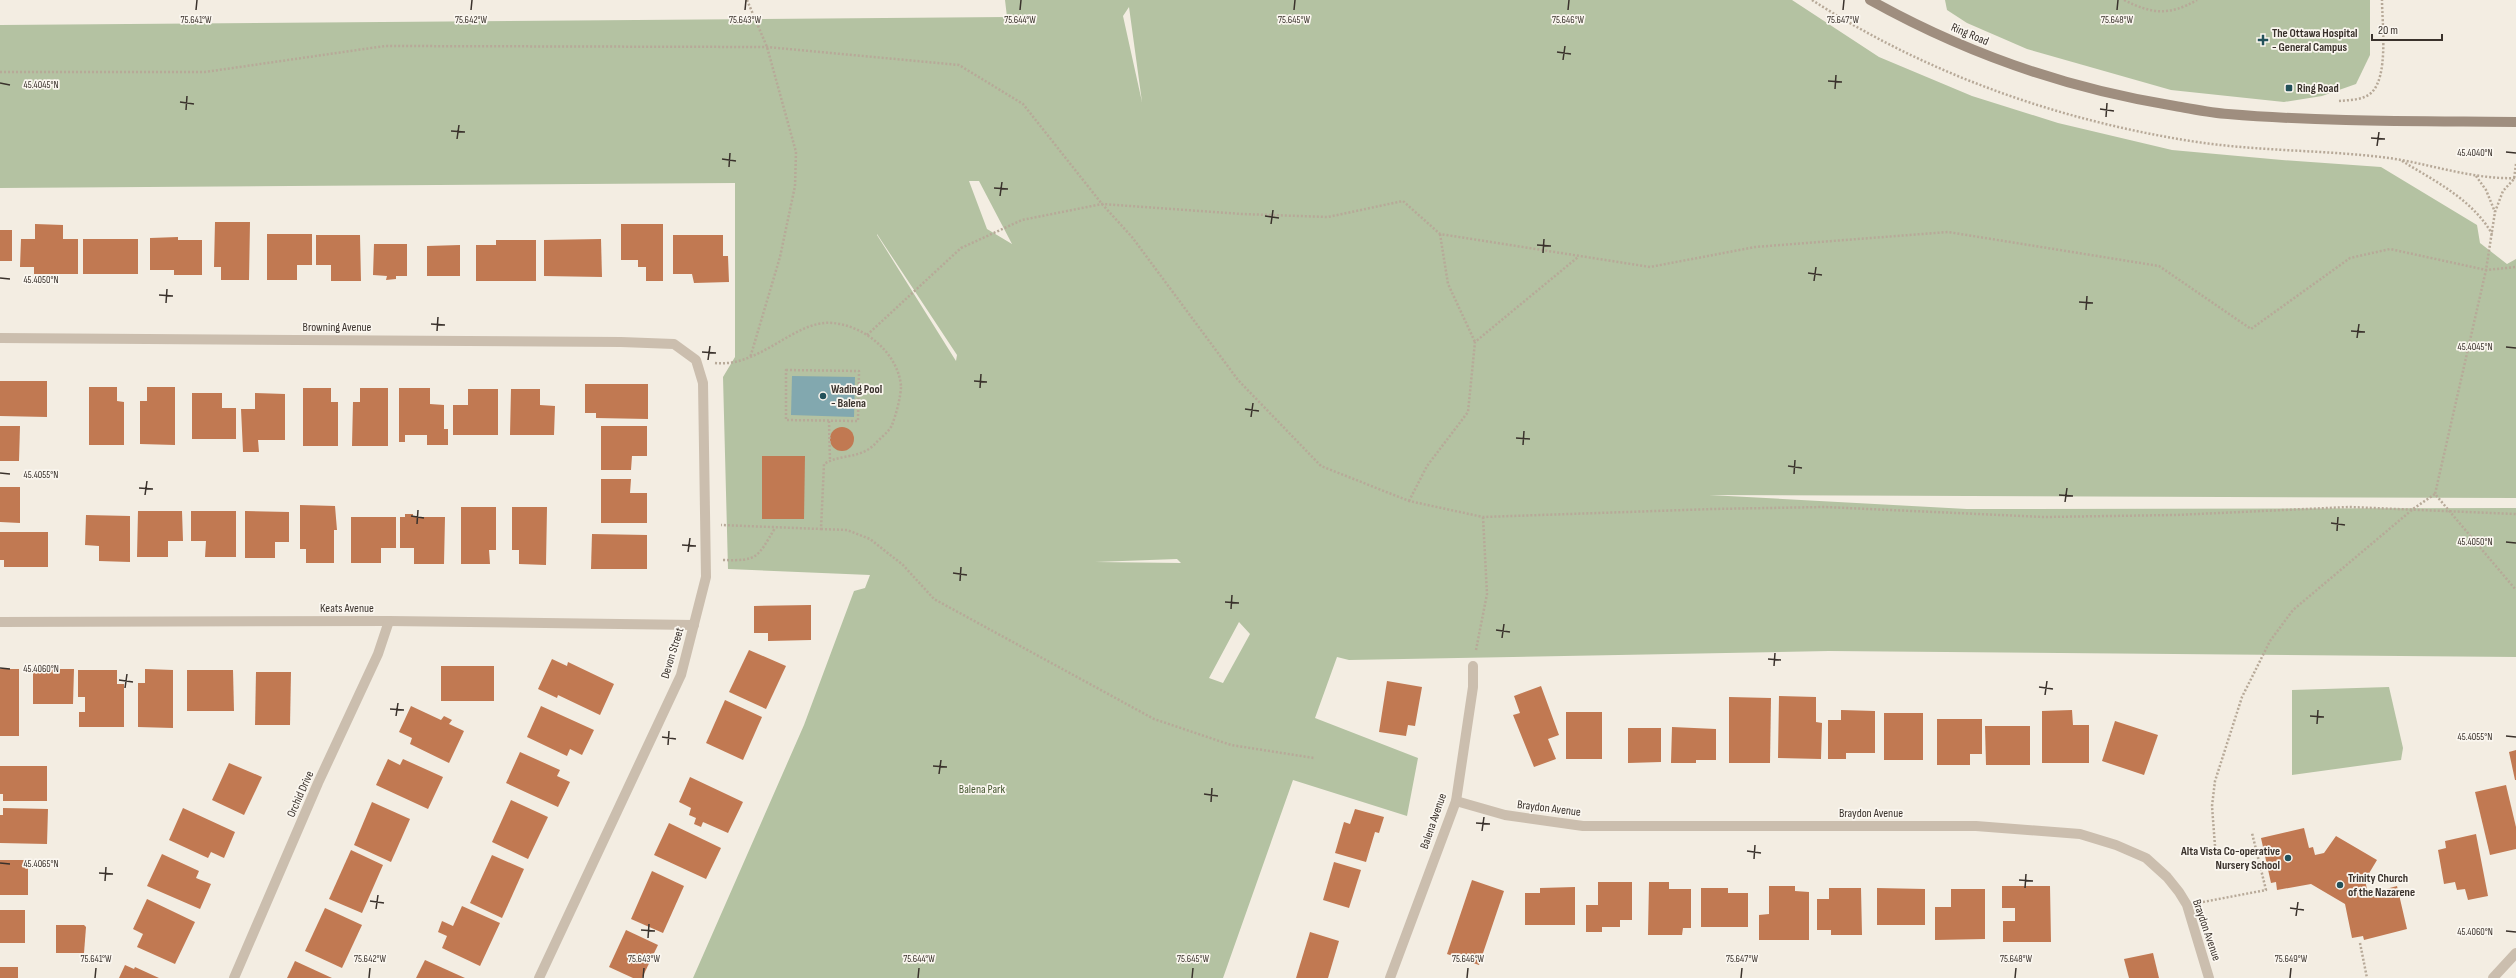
<svg xmlns="http://www.w3.org/2000/svg" width="2516" height="978" font-family="'Sofia Sans Condensed',sans-serif">
	<rect width="100%" height="100%" fill="#f3ede2"/>
	<g fill="#b4c2a2" fill-rule="evenodd">
		<path d="M1005,0H1792L1879,57L1972,96L2058,123L2172,150L2282,160L2381,167L2477,225L2480,243L2507,264L2516,259V498L1709,495L1967,509L2516,508V657L1829,651L1349,660L1337,657L1315,718L1418,758L1407,816L1293,780L1223,978H693L804,725L854,591L865,588L870,575L728,569L723,377L735,357V183L0,188V25L1007,17ZM1129,7L1142,102L1123,16ZM969,181H979L1012,244L987,229ZM877,234L957,355L956,361L877,235ZM1177,559L1181,563L1095,562ZM1239,622L1250,634L1223,683L1209,678Z"/>
		<polygon points="1945,0 2370,0 2370,55 2356,84 2322,96 2284,102 2171,90 2027,49 1967,23 1947,10"/>
		<polygon points="2389,687 2403,748 2401,760 2292,775 2292,690"/>
	</g>
	<polygon fill="#82a8af" points="792,376 855,377 854,417 791,415"/>
	<g fill="#c17952">
		<polygon points="215,222 250,222 249,280 221,280 221,267 214,267"/>
		<polygon points="35,224 63,225 63,239 78,239 78,274 34,274 34,267 20,267 21,239 35,239"/>
		<polygon points="621,224 663,224 663,281 646,281 646,267 638,267 638,260 621,260"/>
		<rect x="0" y="230" width="12" height="31"/>
		<polygon points="267,234 312,234 312,265 297,265 297,280 267,280"/>
		<polygon points="316,235 360,235 361,281 331,281 331,265 316,265"/>
		<polygon points="673,235 723,235 723,256 728,256 729,282 694,283 692,274 673,274"/>
		<polygon points="178,237 178,240 202,240 202,275 174,275 174,270 150,270 150,238"/>
		<rect x="83" y="239" width="55" height="35"/>
		<polygon points="601,239 602,277 544,276 544,240"/>
		<polygon points="496,240 536,240 536,281 476,281 476,245 496,245"/>
		<polygon points="374,244 407,244 407,276 396,276 396,279 386,280 387,276 373,275"/>
		<polygon points="460,245 460,276 427,276 427,246"/>
		<polygon points="0,381 47,381 47,417 0,416"/>
		<polygon points="585,384 648,384 648,419 596,418 596,413 585,413"/>
		<polygon points="89,387 117,387 117,401 124,402 124,445 89,445"/>
		<polygon points="147,387 175,387 175,445 140,444 140,401 147,401"/>
		<polygon points="303,388 331,388 331,402 338,402 338,446 303,446"/>
		<polygon points="360,388 388,388 388,446 352,446 353,402 360,402"/>
		<polygon points="399,388 430,388 430,404 444,405 444,429 448,429 448,445 427,445 427,435 405,435 405,442 399,442"/>
		<polygon points="468,389 498,389 498,435 453,435 453,405 468,405"/>
		<polygon points="511,389 540,389 540,405 555,406 554,435 510,435"/>
		<polygon points="192,393 222,393 222,408 236,408 236,439 192,439"/>
		<polygon points="255,393 285,394 285,440 258,440 259,452 243,452 241,409 255,409"/>
		<polygon points="0,426 20,426 19,461 0,461"/>
		<polygon points="601,426 647,426 647,456 632,456 631,470 601,470"/>
		<circle cx="842" cy="439" r="12"/>
		<polygon points="762,456 805,456 804,519 762,519"/>
		<polygon points="601,479 631,479 630,493 647,493 647,523 601,523"/>
		<polygon points="0,487 20,487 20,523 0,522"/>
		<polygon points="300,505 335,506 337,530 334,530 334,563 306,563 306,549 300,549"/>
		<polygon points="461,507 496,507 496,550 489,550 490,564 461,564"/>
		<polygon points="512,507 547,507 546,565 519,564 519,550 512,550"/>
		<polygon points="138,511 182,511 183,541 168,541 168,557 137,557"/>
		<polygon points="191,511 236,511 236,557 205,557 206,541 191,541"/>
		<polygon points="245,511 289,512 289,542 275,542 275,558 245,558"/>
		<polygon points="405,514 413,514 413,517 445,517 444,564 414,564 414,548 400,548 400,517 405,517"/>
		<polygon points="86,515 130,516 130,562 99,561 99,546 85,545"/>
		<polygon points="351,517 396,517 396,548 381,548 381,563 351,563"/>
		<polygon points="0,532 48,532 48,567 4,567 4,560 0,560"/>
		<polygon points="592,534 647,535 647,569 591,569"/>
		<polygon points="811,605 811,640 768,641 768,633 754,633 754,606"/>
		<polygon points="749,650 786,666 766,709 729,692"/>
		<polygon points="552,659 567,666 568,662 614,684 600,715 558,695 557,698 538,689"/>
		<rect x="441" y="666" width="53" height="35"/>
		<rect x="0" y="669" width="19" height="67"/>
		<polygon points="33,669 74,669 73,704 33,704"/>
		<polygon points="145,669 173,670 173,728 138,727 138,683 145,683"/>
		<polygon points="78,670 117,670 117,684 124,684 124,727 79,727 79,712 85,712 85,697 78,697"/>
		<polygon points="187,670 233,670 234,711 187,711"/>
		<polygon points="256,672 291,672 290,725 255,725"/>
		<polygon points="1387,681 1422,687 1415,726 1408,725 1406,736 1379,732"/>
		<polygon points="1541,686 1559,735 1548,739 1556,759 1534,767 1513,715 1520,713 1514,696"/>
		<polygon points="1779,696 1816,697 1816,722 1822,723 1821,759 1778,758"/>
		<polygon points="1729,697 1771,698 1770,763 1729,763"/>
		<polygon points="725,700 762,717 743,760 706,743"/>
		<polygon points="411,706 441,720 444,716 452,720 449,724 464,731 449,763 410,744 412,738 399,732"/>
		<polygon points="541,706 594,730 582,755 570,749 567,756 527,737"/>
		<polygon points="1841,710 1875,711 1875,753 1846,753 1846,759 1828,759 1828,720 1841,720"/>
		<polygon points="2072,710 2073,725 2089,725 2089,763 2042,763 2042,711"/>
		<rect x="1566" y="712" width="36" height="47"/>
		<rect x="1884" y="713" width="39" height="47"/>
		<polygon points="1937,719 1982,719 1982,754 1970,754 1970,765 1937,765"/>
		<polygon points="2115,721 2158,735 2144,775 2102,761"/>
		<polygon points="1985,726 2030,726 2030,765 1986,765"/>
		<polygon points="1672,727 1716,729 1716,760 1696,760 1696,763 1671,763"/>
		<polygon points="1628,728 1661,728 1661,762 1628,763"/>
		<polygon points="2516,750 2516,780 2515,780 2509,752"/>
		<polygon points="520,752 560,770 557,776 570,782 558,807 506,783"/>
		<polygon points="388,759 400,765 403,759 443,777 428,809 376,785"/>
		<polygon points="229,763 262,777 244,815 212,800"/>
		<polygon points="0,766 47,766 47,801 3,801 3,794 0,794"/>
		<polygon points="690,777 743,802 728,833 703,822 701,827 694,824 696,818 689,815 691,808 679,802"/>
		<polygon points="2506,785 2516,827 2516,849 2490,855 2475,792"/>
		<polygon points="511,800 548,817 528,859 492,842"/>
		<polygon points="372,802 410,819 391,862 354,845"/>
		<polygon points="3,808 48,809 47,844 0,843 0,815 3,815"/>
		<polygon points="183,808 235,832 224,858 211,852 208,858 169,840"/>
		<polygon points="1355,809 1384,817 1379,833 1375,832 1366,862 1335,853 1344,822 1350,824"/>
		<polygon points="669,823 721,848 706,879 654,855"/>
		<polygon points="2304,828 2309,848 2313,847 2315,855 2324,853 2336,836 2377,860 2365,880 2368,894 2397,886 2407,929 2364,940 2363,936 2352,938 2345,904 2311,884 2277,890 2276,882 2271,883 2261,838"/>
		<polygon points="2476,834 2488,896 2468,900 2465,889 2457,890 2455,882 2444,884 2438,850 2446,848 2445,841"/>
		<polygon points="351,850 383,865 362,913 329,899"/>
		<polygon points="162,854 199,871 196,878 211,884 200,909 147,886"/>
		<polygon points="492,855 524,869 502,918 470,903"/>
		<rect x="0" y="860" width="28" height="35"/>
		<polygon points="1334,862 1361,870 1349,908 1323,900"/>
		<polygon points="652,871 684,886 663,933 631,919"/>
		<polygon points="1472,880 1504,891 1479,965 1447,954"/>
		<polygon points="1598,882 1632,882 1632,920 1620,920 1620,927 1602,927 1602,932 1586,932 1586,905 1598,905"/>
		<polygon points="1649,882 1669,882 1669,889 1691,889 1691,928 1683,928 1682,935 1648,935"/>
		<polygon points="1769,886 1795,886 1795,891 1809,892 1809,940 1759,940 1759,915 1769,914"/>
		<polygon points="2002,886 2050,886 2051,942 2003,942 2003,921 2015,921 2015,908 2002,908"/>
		<polygon points="1575,887 1575,925 1525,925 1525,893 1540,893 1540,888"/>
		<polygon points="1701,888 1728,888 1728,893 1748,893 1748,927 1701,927"/>
		<polygon points="1829,888 1861,888 1862,935 1831,935 1831,930 1817,930 1817,899 1829,899"/>
		<polygon points="1877,888 1925,889 1925,925 1877,925"/>
		<polygon points="1951,889 1985,889 1985,939 1935,940 1935,907 1951,907"/>
		<polygon points="147,899 195,922 175,964 137,947 143,934 133,929"/>
		<polygon points="462,906 500,923 480,966 442,948 447,936 438,932 442,921 453,926"/>
		<polygon points="325,908 362,925 342,968 305,951"/>
		<rect x="0" y="910" width="25" height="33"/>
		<polygon points="56,925 84,925 86,927 84,953 56,953"/>
		<polygon points="626,930 658,945 642,978 633,978 609,967"/>
		<polygon points="1310,932 1339,941 1328,978 1296,978"/>
		<polygon points="2153,953 2159,978 2129,978 2124,959"/>
		<polygon points="425,960 465,978 416,978"/>
		<polygon points="295,961 332,978 287,978"/>
		<polygon points="125,965 134,969 135,967 159,978 119,978"/>
		<rect x="0" y="967" width="18" height="11"/>
	</g>
	<g fill="none" stroke-linecap="round" stroke-linejoin="round">
		<g stroke="#b7a998" stroke-width="2.5" stroke-dasharray="2 2" stroke-linecap="butt">
			<polyline points="747,0 767,47 796,152 795,186 780,257 750,358"/>
			<path d="M1812,0C1929,75 2060,121 2197,142C2258,151 2320,150 2381,157C2426,162 2471,180 2516,178"/>
			<path d="M2124,0C2152,14 2169,16 2197,0"/>
			<polyline points="0,72 205,72 385,46 767,47 959,65 1023,104 1102,204 1132,237 1238,380 1321,466 1409,501 1483,517 1713,509 1825,507 2044,517 2176,515 2349,507 2516,514"/>
			<path d="M2339,101C2350,100 2363,100 2371,93C2389,77 2382,23 2382,0"/>
			<path d="M2402,161C2435,181 2473,200 2492,234"/>
			<polyline points="2516,164 2514,179 2503,191 2495,212 2486,270 2435,494 2516,590"/>
			<polyline points="2476,176 2486,190 2495,212"/>
			<polyline points="1440,234 1448,284 1475,342"/>
			<polyline points="867,335 961,248 1022,220 1102,204 1242,214 1328,217 1403,201 1440,234 1650,267 1755,247 1948,232 2159,266 2251,329 2350,258 2390,249 2486,270 2516,267"/>
			<path d="M715,363C760,368 795,319 833,323C865,326 898,353 901,386C901,396 896,415 892,425C889,432 879,439 874,445C859,459 840,454 824,464L821,529L721,525"/>
			<polygon points="786,370 859,371 858,421 786,420"/>
			<polyline points="829,421 830,461"/>
			<polyline points="1409,501 1427,466 1468,412 1475,342 1578,257"/>
			<polyline points="821,529 847,530 870,539 903,565 934,599 1154,719 1231,745 1314,758"/>
			<path d="M723,560C758,561 757,558 775,528"/>
			<polyline points="1476,650 1487,594 1483,517"/>
			<polyline points="2215,846 2212,806 2215,781 2242,697 2270,641 2293,610 2413,509 2435,494"/>
			<polyline points="2203,902 2266,890 2252,833"/>
			<polyline points="2360,943 2367,978"/>
		</g>
		<g stroke="#cbbeae" stroke-width="10">
			<polyline points="0,338 621,342 674,344 696,360 703,383 706,577 681,675 539,978"/>
			<polyline points="0,622 389,621 694,625"/>
			<polyline points="1456,801 1505,815 1583,826 1976,826 2080,834 2116,845 2146,858 2167,877 2179,892 2187,905 2209,978"/>
			<polyline points="234,978 318,783 378,654 389,621"/>
			<polyline points="1390,978 1456,801 1473,687 1473,666"/>
			<polyline points="2493,978 2516,953"/>
		</g>
		<path stroke="#9f8e7f" stroke-width="10" d="M1870,0C1965,53 2068,89 2175,106C2193,109 2211,113 2228,114C2324,122 2420,121 2516,122"/>
	</g>
	<path fill="none" stroke="#3a322c" stroke-width="1.5" d="M196,10L197,0M471,10L472,0M745,10L746,0M1020,10L1021,0M1294,10L1295,0M1568,10L1569,0M1843,10L1844,0M2117,10L2118,0M1557,52L1571,54M1563,60L1565,46M1828,81L1842,82M0,83L10,85M1835,89L1836,75M180,102L194,104M2100,109L2114,111M186,110L187,96M2106,117L2107,103M451,131L465,132M2371,138L2385,139M457,139L459,125M2377,146L2379,132M2506,152L2516,153M722,159L736,161M729,167L730,153M994,188L1008,189M1000,196L1002,182M1265,216L1279,218M1271,224L1273,210M1537,245L1551,246M1543,253L1544,239M1808,273L1822,275M0,278L10,279M1814,281L1816,267M159,295L173,296M2079,302L2093,303M166,303L167,289M2086,310L2087,296M431,324L445,325M437,331L438,317M2351,331L2365,332M2357,338L2359,324M2506,347L2516,348M702,352L716,353M708,360L710,346M974,381L987,382M980,388L981,374M1245,409L1259,411M1251,417L1253,403M1516,438L1530,439M1523,445L1524,431M1788,466L1802,468M0,473L10,474M1794,474L1795,460M139,488L153,489M145,495L147,481M2059,495L2073,496M2065,502L2067,488M411,516L424,518M2331,523L2345,525M417,524L418,510M2337,531L2338,517M2506,542L2516,543M682,545L696,546M688,552L690,538M953,573L967,575M960,581L961,567M1225,602L1239,603M1231,609L1232,595M1496,630L1510,632M1502,638L1504,624M1768,659L1781,660M1774,666L1775,653M0,668L10,669M119,680L133,682M2039,687L2053,689M125,688L127,674M2045,695L2047,681M390,709L404,710M396,716L398,703M2310,716L2324,717M2317,724L2318,710M2506,736L2516,737M662,737L676,739M668,745L669,731M933,766L947,767M939,774L941,760M1204,794L1218,796M1211,802L1212,788M1476,823L1490,824M1482,831L1484,817M1747,851L1761,853M1754,859L1755,845M0,863L10,864M99,873L113,874M2019,880L2033,881M105,881L106,867M2025,888L2026,874M370,901L384,903M2290,908L2304,910M376,909L378,895M2296,916L2298,902M641,930L655,931M2506,931L2516,932M648,938L649,924M95,978L96,968M369,978L370,968M643,978L644,968M918,978L919,968M1192,978L1193,968M1467,978L1468,968M1741,978L1742,968M2015,978L2016,968M2290,978L2291,968"/>
	<g fill="#23515a" stroke="#faf6ef" stroke-width="1.5">
		<path d="M2261 34h4v4h4v4h-4v4h-4v-4h-4v-4h4z"/>
		<rect x="2285" y="84" width="8" height="8" rx="2"/>
		<circle cx="823" cy="396" r="4"/>
		<circle cx="2288" cy="858" r="4"/>
		<circle cx="2340" cy="885" r="4"/>
	</g>
	<g text-anchor="middle" stroke-width="3.5" stroke-linejoin="round" paint-order="stroke">
		<g font-size="12" font-weight="bold" fill="#3a322c" stroke="#faf6ef" text-anchor="start">
			<text x="2272" y="37">The Ottawa Hospital<tspan x="2272" dy="14">- General Campus</tspan></text>
			<text x="2297" y="92">Ring Road</text>
			<text x="831" y="393">Wading Pool<tspan x="831" dy="14">- Balena</tspan></text>
			<text x="2280" y="855" text-anchor="end">Alta Vista Co-operative<tspan x="2280" dy="14">Nursery School</tspan></text>
			<text x="2348" y="882">Trinity Church<tspan x="2348" dy="14">of the Nazarene</tspan></text>
		</g>
		<g font-size="12" fill="#3a322c" stroke="#faf6ef">
			<text transform="translate(1970 34) rotate(23)" y="4">Ring Road</text>
			<text x="337" y="331">Browning Avenue</text>
			<text x="347" y="612">Keats Avenue</text>
			<text transform="translate(672 653) rotate(-73)" y="4">Devon Street</text>
			<text transform="translate(300 794) rotate(-66)" y="4">Orchid Drive</text>
			<text transform="translate(1549 808) rotate(7)" y="4">Braydon Avenue</text>
			<text x="1871" y="817">Braydon Avenue</text>
			<text transform="translate(1433 821) rotate(-71)" y="4">Balena Avenue</text>
			<text transform="translate(2207 930) rotate(71)" y="4">Braydon Avenue</text>
		</g>
		<g font-size="12" fill="#455730" stroke="#faf6ef">
			<text x="982" y="793">Balena Park</text>
		</g>
	</g>
	<g font-size="10" text-anchor="middle" fill="#3a322c" stroke="#faf6ef" stroke-width="3.5" stroke-linejoin="round" paint-order="stroke">
		<text x="196" y="23">75.641°W</text>
		<text x="471" y="23">75.642°W</text>
		<text x="745" y="23">75.643°W</text>
		<text x="1020" y="23">75.644°W</text>
		<text x="1294" y="23">75.645°W</text>
		<text x="1568" y="23">75.646°W</text>
		<text x="1843" y="23">75.647°W</text>
		<text x="2117" y="23">75.648°W</text>
		<text x="41" y="88">45.4045°N</text>
		<text x="2475" y="156">45.4040°N</text>
		<text x="41" y="283">45.4050°N</text>
		<text x="2475" y="350">45.4045°N</text>
		<text x="41" y="478">45.4055°N</text>
		<text x="2475" y="545">45.4050°N</text>
		<text x="41" y="672">45.4060°N</text>
		<text x="2475" y="740">45.4055°N</text>
		<text x="41" y="867">45.4065°N</text>
		<text x="2475" y="935">45.4060°N</text>
		<text x="96" y="962">75.641°W</text>
		<text x="370" y="962">75.642°W</text>
		<text x="644" y="962">75.643°W</text>
		<text x="919" y="962">75.644°W</text>
		<text x="1193" y="962">75.645°W</text>
		<text x="1468" y="962">75.646°W</text>
		<text x="1742" y="962">75.647°W</text>
		<text x="2016" y="962">75.648°W</text>
		<text x="2291" y="962">75.649°W</text>
	</g>
	<path d="M2372 34v6h70v-6" fill="none" stroke="#3a322c" stroke-width="2"/>
	<text x="2378" y="34" font-size="12" fill="#3a322c" stroke="#faf6ef" stroke-width="3" paint-order="stroke">20 m</text>
</svg>
